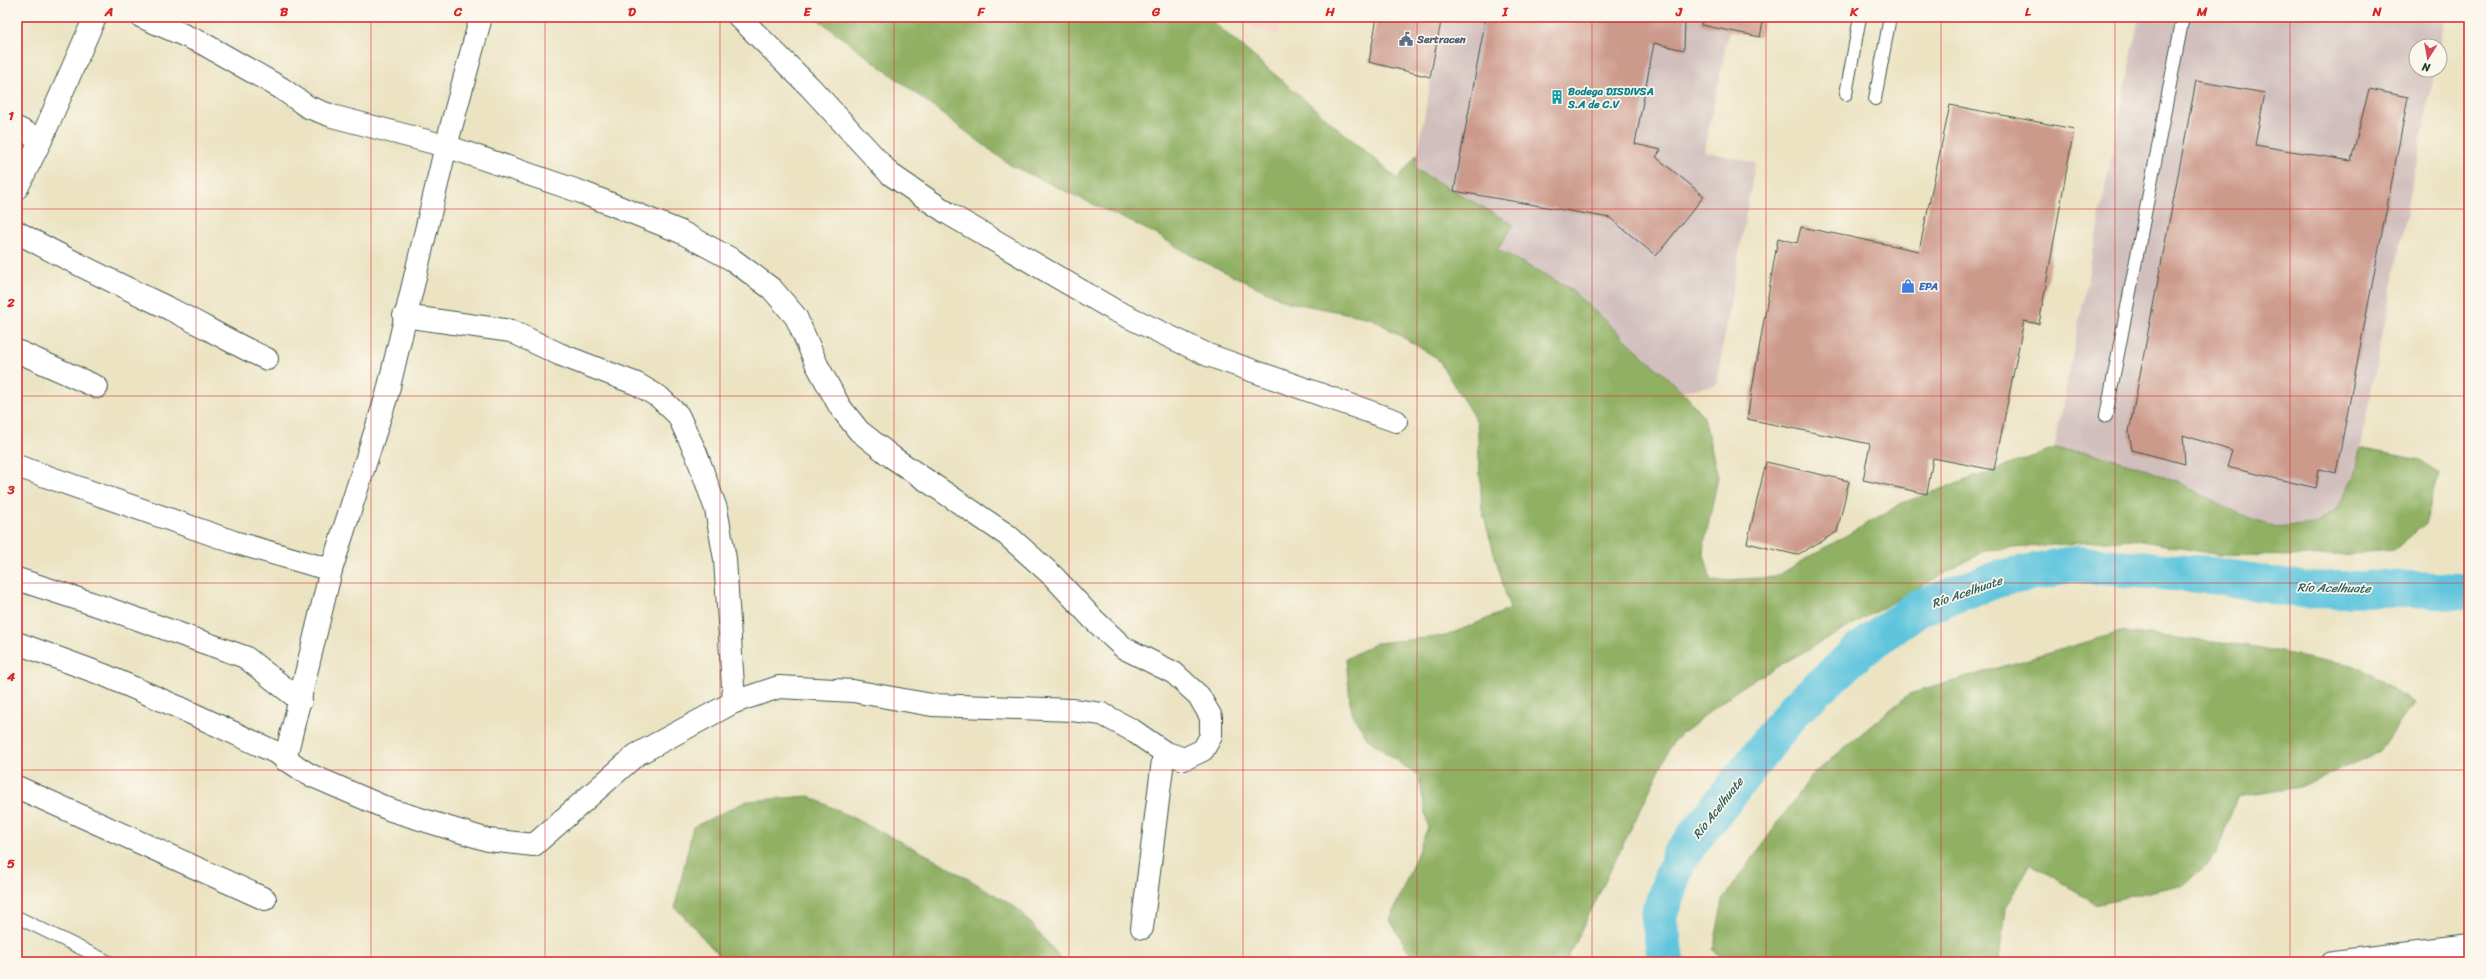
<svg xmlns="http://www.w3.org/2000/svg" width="2486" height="979" font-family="Sriracha,sans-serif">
	<rect width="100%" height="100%" fill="#fbf7ec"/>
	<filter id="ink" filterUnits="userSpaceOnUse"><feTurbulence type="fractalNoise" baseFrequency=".025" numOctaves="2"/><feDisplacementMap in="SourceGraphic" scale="8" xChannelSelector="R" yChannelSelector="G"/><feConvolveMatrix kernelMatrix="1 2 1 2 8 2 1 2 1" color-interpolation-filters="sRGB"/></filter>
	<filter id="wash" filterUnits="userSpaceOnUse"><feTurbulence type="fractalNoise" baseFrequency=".012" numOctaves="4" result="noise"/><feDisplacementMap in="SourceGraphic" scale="16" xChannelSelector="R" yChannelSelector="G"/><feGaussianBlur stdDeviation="0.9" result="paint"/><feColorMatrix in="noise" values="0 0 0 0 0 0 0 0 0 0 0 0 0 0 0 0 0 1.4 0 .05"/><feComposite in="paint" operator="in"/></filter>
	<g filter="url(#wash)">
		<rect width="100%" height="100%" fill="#ebe3c2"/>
		<polygon fill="#f6d2c3" points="1242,17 1281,17 1278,35 1255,29"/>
		<g fill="#d1bfbd">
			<polygon points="1442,17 1732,17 1704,151 1755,163 1716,385 1682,391 1568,287 1497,249 1514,225 1415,169"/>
			<polygon points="2139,17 2394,17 2444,23 2440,46 2416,46 2416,70 2435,70 2355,473 2338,508 2314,524 2276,528 2235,512 2181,484 2091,453 2054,449"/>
		</g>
		<g fill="#90b064" stroke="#58764c">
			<polygon points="815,17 1207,17 1398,179 1417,154 1415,169 1514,225 1497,249 1568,287 1682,391 1704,417 1718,477 1703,550 1711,581 1775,577 1902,503 2054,449 2091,453 2137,466 2181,484 2235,512 2276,528 2314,524 2338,508 2355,473 2360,448 2421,460 2439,474 2425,524 2394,550 2309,556 2220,555 2132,539 1986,550 1741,687 1674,740 1566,962 1415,962 1390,920 1428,827 1419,777 1368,739 1351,712 1346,659 1376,643 1446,636 1510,609 1482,510 1477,422 1437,358 1371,318 1288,302 1194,257 1152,232 1010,165"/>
			<polygon points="2121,632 2250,646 2361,668 2414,703 2379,752 2300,787 2237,797 2216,855 2185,884 2095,904 2031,863 2005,908 1999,962 1726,962 1713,950 1723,900 1812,775 1909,694"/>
			<polygon points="809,796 933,858 1017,908 1064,962 725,962 675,907 693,827 747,801"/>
		</g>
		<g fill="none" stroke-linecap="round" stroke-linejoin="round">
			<polyline stroke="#5fc5dd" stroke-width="37" points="1666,962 1659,915 1679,857 1795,709 1858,652 1918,608 1998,579 2074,564 2215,576 2305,590 2399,589 2469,592"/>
		</g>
		<g id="blocks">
			<g fill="#cc9a8b">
				<polygon points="1377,17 1442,17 1430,77 1369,62"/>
				<polygon points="1486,17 1685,17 1684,50 1654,43 1635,144 1661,150 1656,157 1704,196 1656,256 1610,218 1454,191"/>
				<polygon points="1702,17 1764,17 1760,37 1701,25"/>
				<polygon points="2196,81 2265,93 2255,145 2351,161 2369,89 2408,97 2336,473 2319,469 2316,488 2227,467 2232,451 2183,435 2185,464 2132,450 2129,432"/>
				<polygon points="1950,105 2074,129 2039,324 2024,321 1994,470 1933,458 1927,494 1863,480 1870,444 1747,419 1778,238 1797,243 1801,227 1919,251"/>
				<polygon points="1766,462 1849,481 1837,532 1797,555 1747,543"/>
			</g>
		</g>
	</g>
	<g filter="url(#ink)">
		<use href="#blocks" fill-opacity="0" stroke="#3e5649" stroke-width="1"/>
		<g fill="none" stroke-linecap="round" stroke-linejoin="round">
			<defs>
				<g id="service">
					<polyline points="1846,94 1860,17"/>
					<polyline points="1875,99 1890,17"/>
					<polyline points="2106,416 2183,17"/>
					<polyline points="17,917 109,962"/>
				</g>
				<g id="minor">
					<polyline points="739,17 810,87 890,174 949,214 1114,310 1208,355 1396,421"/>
					<polyline points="17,128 41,140"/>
					<polyline points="17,188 41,140 95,17"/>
					<path d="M17,232C67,260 120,285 172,310C204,326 234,344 267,359"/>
					<polyline points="404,316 511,331 559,354 637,384 659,397 678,415 696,453 716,509 725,559 734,702"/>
					<polyline points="17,351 97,387"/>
					<polyline points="17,466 234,542 331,570"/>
					<polyline points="17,579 112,610 245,657 301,701"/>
					<polyline points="17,643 104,675 178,707 277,753 308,774 391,810 488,840 534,845 636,755 734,702 779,687 853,691 932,705 1072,710 1102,714 1132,730 1164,752 1184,759 1203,750 1211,736 1211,717 1199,696 1174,673 1124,648 1093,619 1054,577 1007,535 892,457 859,431 840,407 817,365 796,317 772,289 733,260 681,232 581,192 446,146 332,116 308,107 281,88 202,43 142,17"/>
					<polyline points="285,760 331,570 387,395 446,146 481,17"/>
					<polyline points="17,787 265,899"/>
					<polyline points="1142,928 1164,752"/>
					<polyline points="2333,962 2469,946"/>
				</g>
			</defs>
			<use href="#service" stroke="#3e5649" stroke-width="14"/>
			<use href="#minor" stroke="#3e5649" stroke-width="24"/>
			<use href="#service" stroke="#fff" stroke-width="12"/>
			<use href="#minor" stroke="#fff" stroke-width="22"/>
		</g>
	</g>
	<path fill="none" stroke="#d62828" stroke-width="1" stroke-opacity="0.55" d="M196,17V962M371,17V962M545,17V962M720,17V962M894,17V962M1069,17V962M1243,17V962M1417,17V962M1592,17V962M1766,17V962M1941,17V962M2115,17V962M2290,17V962M17,209H2469M17,396H2469M17,583H2469M17,770H2469"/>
	<defs>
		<symbol id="civic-bare" viewBox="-9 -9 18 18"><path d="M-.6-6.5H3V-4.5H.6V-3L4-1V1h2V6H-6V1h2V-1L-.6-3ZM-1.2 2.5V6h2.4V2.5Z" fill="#5c6f8a" stroke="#fbf7ec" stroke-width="2.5" paint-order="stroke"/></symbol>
		<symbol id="building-bare" viewBox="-9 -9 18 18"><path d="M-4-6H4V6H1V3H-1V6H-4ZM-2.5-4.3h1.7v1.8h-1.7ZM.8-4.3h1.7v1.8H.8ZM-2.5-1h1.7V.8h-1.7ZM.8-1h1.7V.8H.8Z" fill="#0f9aa8" stroke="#fbf7ec" stroke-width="2.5" paint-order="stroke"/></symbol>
		<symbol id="shop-bare" viewBox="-9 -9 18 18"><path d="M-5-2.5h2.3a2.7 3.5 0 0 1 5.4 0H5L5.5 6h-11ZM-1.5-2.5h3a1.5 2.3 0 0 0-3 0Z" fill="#3f7fe0" stroke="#fbf7ec" stroke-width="2.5" paint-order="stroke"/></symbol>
	</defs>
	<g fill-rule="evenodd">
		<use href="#civic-bare" x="1396" y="29" width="20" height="20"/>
		<use href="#building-bare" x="1547" y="87" width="20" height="20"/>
		<use href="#shop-bare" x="1898" y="276" width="20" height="20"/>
	</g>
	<g text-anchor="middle" stroke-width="3.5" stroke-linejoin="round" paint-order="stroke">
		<g font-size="11" font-weight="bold" fill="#4e5e75" stroke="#fbf7ec" text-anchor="start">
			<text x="1417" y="43">Sertracen</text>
		</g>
		<g font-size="11" font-weight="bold" fill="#0d838f" stroke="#fbf7ec" text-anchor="start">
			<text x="1568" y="95">Bodega DISDIVSA<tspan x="1568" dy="13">S.A de C.V</tspan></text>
		</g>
		<g font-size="11" font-weight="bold" fill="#366cbe" stroke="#fbf7ec" text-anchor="start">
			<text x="1919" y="290">EPA</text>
		</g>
		<g font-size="12" font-style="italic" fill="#2f5f5e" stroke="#fbf7ec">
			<text transform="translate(2334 588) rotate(1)" y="4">Río Acelhuate</text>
			<text transform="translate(1967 592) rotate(-19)" y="4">Río Acelhuate</text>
			<text transform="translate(1718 808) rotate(-52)" y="4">Río Acelhuate</text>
		</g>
	</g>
	<rect width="2486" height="979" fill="none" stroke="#fbf7ec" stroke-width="44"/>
	<g transform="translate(2428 58) rotate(191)"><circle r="19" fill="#fbf7ec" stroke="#a3ada2"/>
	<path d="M0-3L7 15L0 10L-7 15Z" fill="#d1495b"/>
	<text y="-6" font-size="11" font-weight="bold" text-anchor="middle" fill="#1f3d34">N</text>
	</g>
	<rect x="22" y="22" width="2442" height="935" fill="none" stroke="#d62828" stroke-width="1.5"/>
	<g font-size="13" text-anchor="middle" font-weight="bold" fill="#d62828">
		<text x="109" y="16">A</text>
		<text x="284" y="16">B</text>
		<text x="458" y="16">C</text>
		<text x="632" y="16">D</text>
		<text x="807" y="16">E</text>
		<text x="981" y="16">F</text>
		<text x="1156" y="16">G</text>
		<text x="1330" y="16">H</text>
		<text x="1505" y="16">I</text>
		<text x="1679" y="16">J</text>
		<text x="1854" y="16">K</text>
		<text x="2028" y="16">L</text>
		<text x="2202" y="16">M</text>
		<text x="2377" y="16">N</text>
		<text x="11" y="120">1</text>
		<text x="11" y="307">2</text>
		<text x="11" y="494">3</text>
		<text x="11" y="681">4</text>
		<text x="11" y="868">5</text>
	</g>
</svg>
